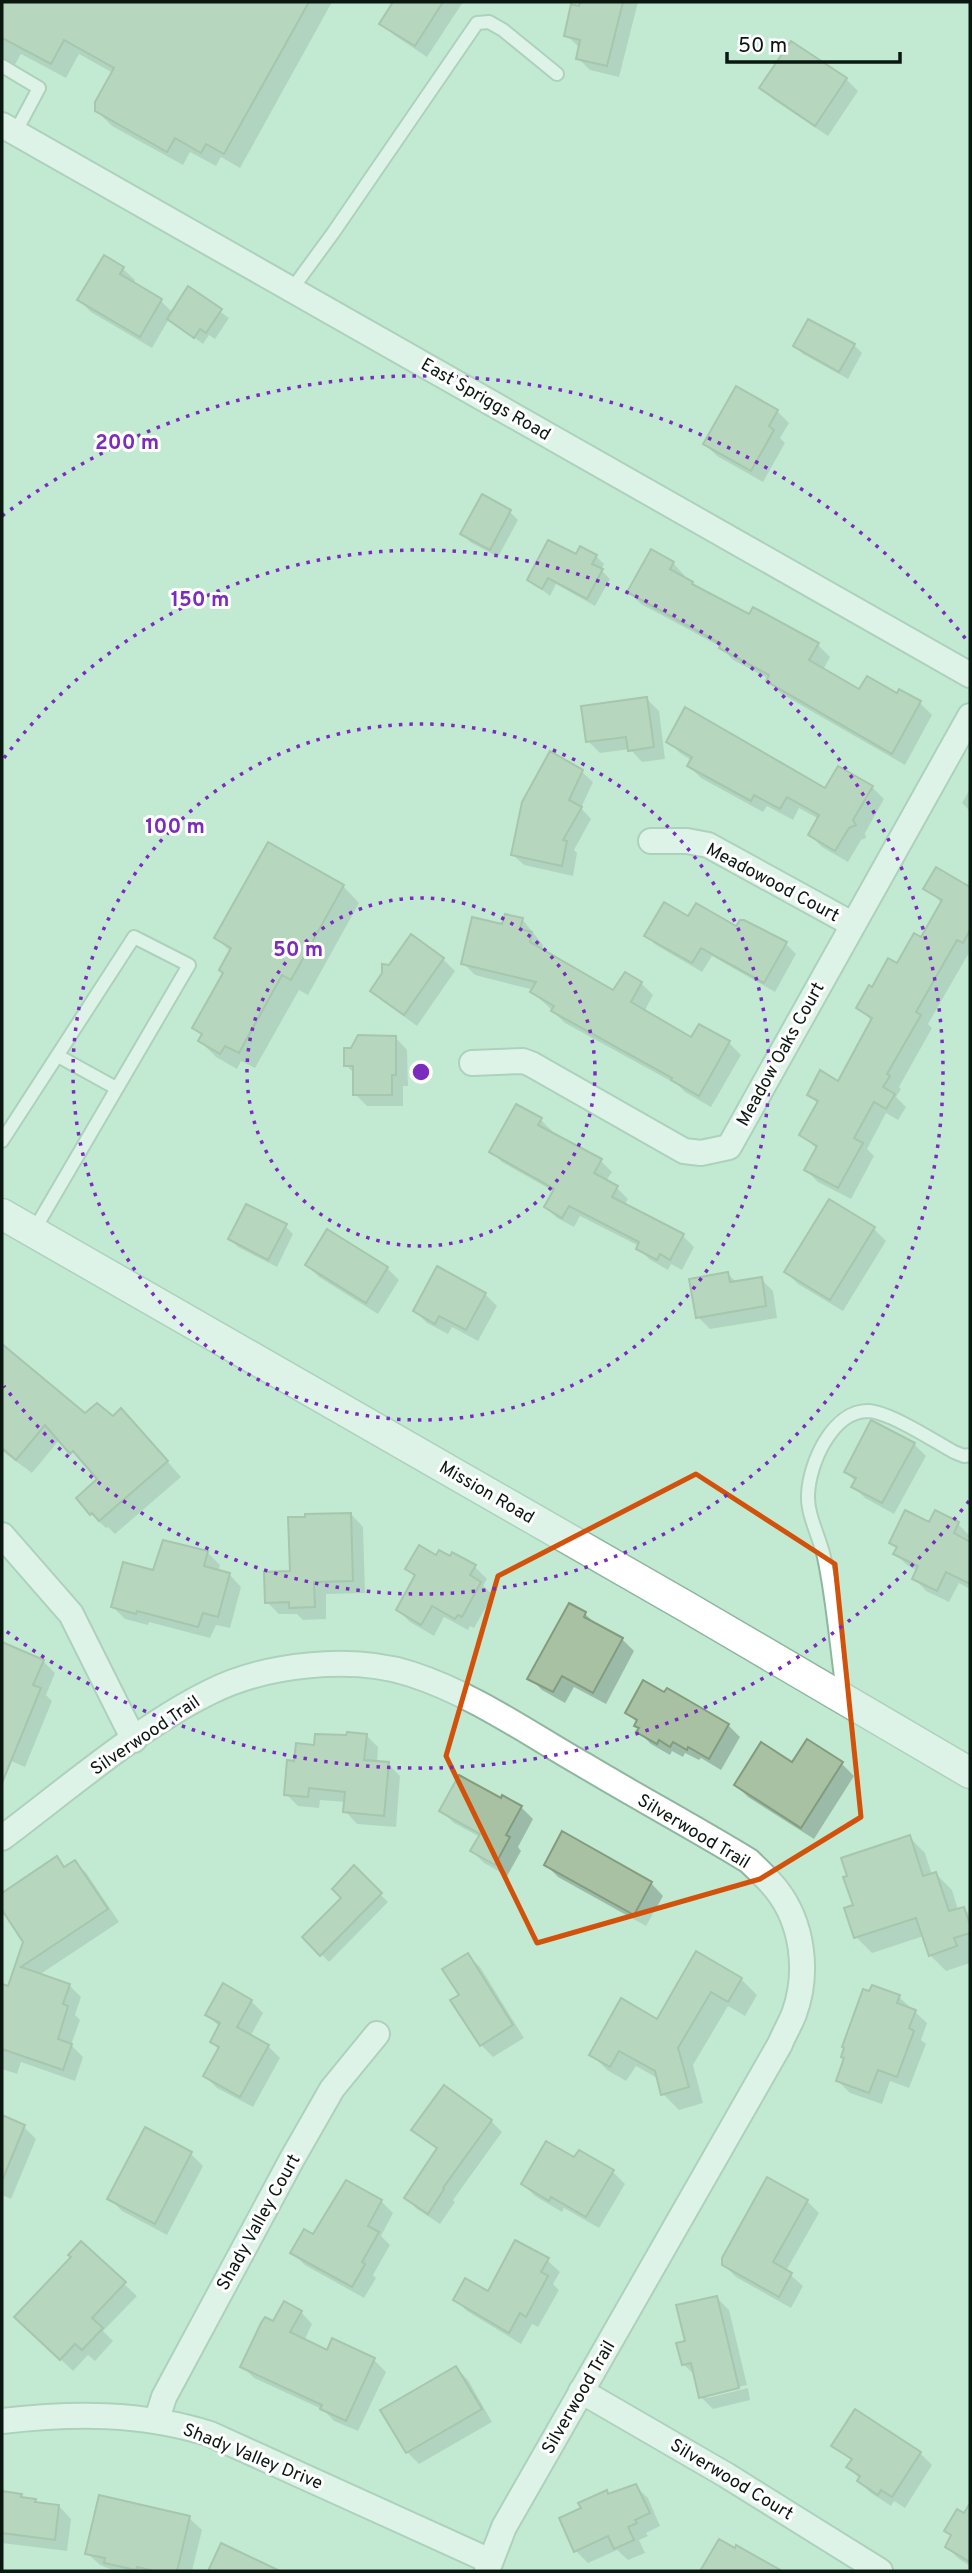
<svg xmlns="http://www.w3.org/2000/svg" width="972" height="2573" font-family="Overpass,sans-serif">
	<rect width="100%" height="100%" fill="#c2ead3"/>
	<g fill="#0003">
		<polygon points="2,2 332,2 240,168 221,157 216,166 190,152 183,165 112,126 97,111 113,73 79,54 66,78 21,54 13,68 2,62"/>
		<polygon points="395,2 463,2 427,57 394,35 382,23"/>
		<polygon points="582,2 638,2 619,77 590,70 578,58 580,48 566,35"/>
		<polygon points="792,43 846,79 858,91 828,136 774,100 762,88"/>
		<polygon points="122,268 135,280 133,284 161,301 173,313 189,289 229,318 215,339 209,335 203,344 169,319 152,348 91,312 79,300"/>
		<polygon points="854,345 862,353 848,379 803,354 795,346"/>
		<polygon points="777,411 789,423 780,438 785,443 763,482 717,456 705,444"/>
		<polygon points="510,512 518,520 498,557 470,542 463,534"/>
		<polygon points="652,551 673,563 685,576 684,579 697,589 750,616 753,609 818,645 830,657 823,670 860,691 898,695 900,692 920,703 932,715 905,765 780,693 769,679 733,660 721,647 641,604 629,592"/>
		<polygon points="596,556 604,564 601,570 610,579 595,606 556,584 550,596 529,579 576,557"/>
		<polygon points="647,699 659,711 665,759 642,762 630,749 600,753 588,741"/>
		<polygon points="668,741 826,791 872,787 884,799 865,833 866,838 861,840 848,862 822,847 810,835 819,819 799,808 793,820 767,806 763,812 701,778 689,766 692,761 680,753"/>
		<polygon points="551,754 582,772 593,782 581,808 591,819 574,850 577,853 573,876 524,865 513,855"/>
		<polygon points="970,789 970,811 962,803"/>
		<polygon points="269,845 343,886 359,903 308,995 299,990 255,1068 241,1061 237,1069 216,1057 200,1041 203,1036 194,1028 224,974 231,952 216,938"/>
		<polygon points="937,870 970,889 970,951 928,1024 932,1028 899,1087 901,1089 896,1097 906,1107 898,1120 886,1113 867,1149 874,1156 851,1199 818,1182 806,1170 817,1149 801,1135 818,1104 809,1094 839,1083 872,1021 858,1008 873,989 921,939 942,903 926,889"/>
		<polygon points="522,919 543,945 542,951 614,992 641,983 653,995 644,1012 692,1040 729,1043 741,1055 711,1107 685,1092 678,1085 565,1023 533,992 534,990 475,975 463,963 504,926"/>
		<polygon points="689,919 737,929 744,922 786,944 796,954 775,992 712,956 702,972 656,945 646,935"/>
		<polygon points="411,936 443,959 455,971 417,1026 384,1002 372,990"/>
		<polygon points="395,1037 407,1050 408,1086 403,1086 403,1106 367,1106 355,1094 355,1074 346,1065"/>
		<polygon points="541,1120 552,1131 550,1134 601,1161 612,1172 606,1181 617,1188 628,1199 624,1206 683,1236 694,1247 682,1270 671,1264 668,1270 649,1259 638,1248 639,1246 580,1216 574,1227 557,1218 546,1207 555,1192 502,1162 491,1151"/>
		<polygon points="285,1226 293,1234 277,1267 238,1247 230,1239"/>
		<polygon points="874,1229 886,1241 843,1311 798,1284 786,1272"/>
		<polygon points="307,1265 387,1268 399,1280 378,1314 319,1277"/>
		<polygon points="728,1274 737,1283 761,1279 773,1291 777,1318 710,1329 698,1317"/>
		<polygon points="485,1294 497,1306 478,1341 452,1327 448,1334 427,1323 415,1311"/>
		<polygon points="2,1346 85,1415 113,1418 136,1425 181,1477 115,1534 108,1527 106,1528 91,1514 100,1480 60,1439 32,1473 2,1451"/>
		<polygon points="914,1444 926,1456 894,1514 865,1498 853,1486 856,1482 846,1472"/>
		<polygon points="935,1512 958,1524 970,1536 967,1542 970,1544 970,1589 959,1583 949,1602 926,1591 914,1578 918,1571 907,1565 895,1553 898,1549 891,1543 929,1524"/>
		<polygon points="351,1514 363,1527 365,1593 326,1594 326,1619 303,1620 297,1614 279,1614 267,1602 292,1572"/>
		<polygon points="164,1542 208,1553 220,1565 218,1572 229,1574 241,1587 230,1628 216,1625 210,1638 149,1622 148,1625 125,1619 113,1607 154,1572"/>
		<polygon points="437,1558 475,1567 487,1579 483,1586 493,1595 474,1628 470,1626 468,1630 444,1617 434,1636 410,1622 398,1610 416,1578 407,1569"/>
		<polygon points="569,1605 585,1614 598,1626 622,1639 634,1651 606,1704 574,1687 565,1703 542,1690 530,1678"/>
		<polygon points="2,1644 43,1661 55,1673 46,1695 52,1701 25,1767 2,1757"/>
		<polygon points="627,1713 728,1725 740,1737 721,1770 701,1758 699,1760 685,1753 683,1757 672,1751 670,1755 651,1744 639,1732 640,1729 636,1726 638,1723"/>
		<polygon points="366,1735 378,1747 377,1763 388,1764 400,1776 396,1827 357,1824 345,1811 345,1802 320,1800 319,1808 298,1806 286,1794 296,1763 315,1747"/>
		<polygon points="807,1741 842,1764 854,1776 814,1839 748,1797 736,1785 792,1765"/>
		<polygon points="501,1800 521,1807 533,1819 518,1847 521,1851 507,1876 484,1863 472,1851 480,1837 454,1823 441,1811"/>
		<polygon points="909,1837 925,1853 932,1875 936,1874 952,1890 958,1910 964,1909 970,1915 970,1963 946,1971 930,1955 924,1936 872,1953 856,1937 855,1906"/>
		<polygon points="57,1858 66,1868 75,1862 87,1874 119,1922 39,1975 69,1985 81,1997 75,2015 80,2020 71,2045 83,2057 75,2081 21,2062 17,2074 2,2069 2,1986 9,1989 25,1942 2,1907 2,1895"/>
		<polygon points="546,1865 651,1883 663,1896 646,1926 558,1877"/>
		<polygon points="354,1868 388,1902 329,1962 304,1937 344,1899"/>
		<polygon points="697,1953 741,1979 757,1995 745,2016 728,2006 693,2065 703,2103 679,2110 663,2094 659,2079 636,2066 626,2081 607,2070 591,2054 658,2021"/>
		<polygon points="468,1955 480,1967 524,2038 493,2057 481,2045 461,1995"/>
		<polygon points="899,1997 927,2023 921,2040 926,2044 909,2088 890,2081 882,2104 850,2093 838,2081 846,2059"/>
		<polygon points="251,2001 263,2013 250,2037 268,2046 280,2058 253,2107 217,2088 205,2076 219,2050 212,2042 220,2027 207,2015"/>
		<polygon points="2,2117 24,2127 36,2139 11,2199 2,2195"/>
		<polygon points="491,2121 502,2132 453,2200 455,2202 440,2224 417,2209 406,2198 438,2150 414,2130"/>
		<polygon points="191,2154 203,2166 167,2235 122,2211 110,2199"/>
		<polygon points="575,2159 613,2172 625,2184 599,2228 564,2208 562,2212 535,2196 523,2184"/>
		<polygon points="381,2201 393,2213 381,2236 390,2245 373,2275 376,2278 364,2298 305,2265 293,2253 314,2236"/>
		<polygon points="807,2201 819,2213 786,2271 803,2286 791,2308 736,2277 723,2264"/>
		<polygon points="81,2244 137,2296 103,2331 113,2341 95,2361 88,2355 73,2371 29,2329"/>
		<polygon points="547,2260 560,2272 553,2284 559,2290 538,2327 532,2324 521,2344 467,2311 455,2299 489,2294"/>
		<polygon points="717,2298 729,2310 747,2385 707,2394 707,2398 748,2388 750,2400 713,2409 701,2397 696,2376 683,2364 687,2343"/>
		<polygon points="301,2312 312,2324 304,2341 328,2353 333,2340 374,2360 386,2372 358,2431 334,2421 324,2410 254,2378 242,2366 274,2323"/>
		<polygon points="456,2368 468,2380 492,2422 419,2464 407,2452"/>
		<polygon points="834,2445 920,2453 932,2465 905,2508 894,2501 891,2506 871,2493 859,2481 860,2479 848,2467 852,2461"/>
		<polygon points="635,2486 648,2498 660,2526 646,2533 648,2536 639,2540 645,2553 628,2560 617,2550 588,2563 576,2551 583,2509 606,2492 610,2496"/>
		<polygon points="2,2493 21,2496 38,2504 59,2506 71,2519 67,2551 2,2543"/>
		<polygon points="970,2502 970,2566 959,2559 947,2547 952,2537 946,2531 963,2515"/>
		<polygon points="189,2518 202,2530 192,2571 115,2571 100,2565 87,2553"/>
	</g>
	<g fill="#a7c1a2" stroke="#839c7e" stroke-width="2">
		<polygon points="2,2 309,2 224,154 206,144 201,153 175,138 167,152 95,111 95,102 114,68 64,40 51,64 2,38"/>
		<polygon points="393,2 443,2 415,46 379,24"/>
		<polygon points="580,2 623,2 607,66 576,59 580,40 564,36 571,4 579,6"/>
		<polygon points="791,41 847,78 815,126 759,88"/>
		<polygon points="104,255 124,267 120,274 162,299 140,337 77,300"/>
		<polygon points="188,286 222,309 206,333 200,329 194,338 167,319"/>
		<polygon points="808,319 855,344 839,372 793,346"/>
		<polygon points="736,386 778,410 769,426 774,430 751,471 703,444"/>
		<polygon points="482,494 511,510 490,550 460,534"/>
		<polygon points="548,540 576,554 580,546 597,555 592,564 603,569 587,599 548,578 542,589 527,580"/>
		<polygon points="651,549 674,562 670,569 693,582 692,584 749,614 753,607 819,643 809,660 859,689 867,676 897,693 899,689 921,701 892,754 766,681 769,675 719,648 721,644 627,592"/>
		<polygon points="647,697 654,747 628,751 626,737 586,742 581,706"/>
		<polygon points="685,707 825,788 838,766 873,786 853,820 856,825 849,828 835,851 808,835 819,815 787,797 780,809 754,795 751,801 687,766 692,757 666,742"/>
		<polygon points="550,751 583,770 569,800 582,807 563,840 567,841 562,866 511,855 522,802"/>
		<polygon points="268,842 344,885 291,980 282,975 239,1053 225,1046 220,1054 198,1041 202,1034 192,1028 223,973 219,970 231,948 214,938"/>
		<polygon points="936,867 970,887 970,930 963,943 957,940 916,1012 921,1015 887,1074 890,1076 883,1087 895,1094 886,1109 874,1102 854,1138 863,1143 838,1188 804,1170 817,1146 799,1135 818,1101 807,1095 820,1070 838,1081 872,1018 856,1008 869,985 872,987 888,958 897,963 914,933 921,937 942,900 923,889"/>
		<polygon points="664,902 688,916 696,903 736,926 740,920 744,920 787,942 764,983 701,948 692,963 644,936"/>
		<polygon points="505,914 523,918 520,929 532,932 530,942 613,990 625,972 642,982 631,1002 691,1037 699,1024 730,1041 699,1096 671,1080 672,1078 551,1011 554,1006 530,992 536,982 461,964 472,917 502,924"/>
		<polygon points="411,934 444,958 404,1015 370,991 382,973 382,964 389,965"/>
		<polygon points="358,1035 396,1036 396,1075 392,1075 392,1095 353,1095 353,1066 344,1066 344,1048 351,1048"/>
		<polygon points="516,1104 542,1118 538,1125 602,1159 594,1173 618,1186 612,1197 684,1234 670,1260 660,1254 657,1260 636,1249 639,1242 569,1206 562,1218 544,1207 554,1189 489,1152"/>
		<polygon points="829,1199 875,1227 830,1300 784,1272"/>
		<polygon points="246,1204 287,1224 268,1260 228,1239"/>
		<polygon points="327,1229 388,1267 366,1303 305,1265"/>
		<polygon points="437,1266 486,1293 466,1330 439,1316 435,1324 413,1311"/>
		<polygon points="728,1272 730,1282 762,1277 766,1306 696,1318 689,1279"/>
		<polygon points="2,1344 85,1413 97,1403 113,1416 121,1408 168,1461 99,1521 92,1513 90,1515 76,1498 97,1479 73,1451 70,1454 45,1425 16,1460 2,1448"/>
		<polygon points="871,1420 915,1443 882,1503 851,1487 856,1478 844,1472"/>
		<polygon points="905,1510 929,1522 935,1510 959,1522 954,1533 970,1542 970,1584 946,1572 937,1591 912,1579 918,1566 893,1554 897,1547 889,1543"/>
		<polygon points="351,1513 353,1581 314,1582 315,1607 289,1608 289,1602 265,1603 264,1572 290,1571 288,1517 305,1517 305,1514"/>
		<polygon points="163,1540 208,1551 204,1566 230,1573 218,1617 203,1613 198,1627 137,1611 136,1614 111,1607 123,1562 153,1570"/>
		<polygon points="419,1545 436,1555 439,1550 450,1556 452,1552 476,1565 470,1575 481,1582 462,1617 458,1615 455,1619 432,1606 421,1625 396,1610 415,1575 405,1569"/>
		<polygon points="569,1603 586,1612 584,1617 623,1638 593,1693 562,1676 553,1692 527,1679"/>
		<polygon points="2,1642 44,1660 33,1685 41,1688 2,1783"/>
		<polygon points="643,1680 664,1692 667,1688 729,1724 709,1759 688,1747 687,1750 673,1742 670,1747 659,1740 657,1744 636,1732 639,1728 634,1726 637,1720 625,1713"/>
		<polygon points="347,1732 367,1734 364,1760 389,1762 384,1816 343,1812 345,1792 309,1788 308,1797 284,1795 287,1760 294,1761 296,1743 314,1745 315,1734 346,1735"/>
		<polygon points="807,1739 843,1762 801,1828 734,1785 761,1742 792,1762"/>
		<polygon points="459,1775 501,1798 502,1795 522,1806 506,1835 510,1837 495,1865 470,1851 480,1834 439,1811"/>
		<polygon points="562,1831 652,1882 634,1915 544,1865"/>
		<polygon points="910,1835 923,1876 936,1872 949,1911 964,1907 970,1925 970,1933 954,1938 957,1946 929,1956 916,1918 854,1938 844,1908 853,1905 843,1877 847,1876 841,1858"/>
		<polygon points="57,1856 64,1867 75,1860 108,1909 21,1967 70,1984 63,2004 68,2006 58,2039 72,2044 63,2070 2,2049 2,1984 8,1986 23,1942 2,1910 2,1893"/>
		<polygon points="354,1865 382,1893 320,1956 302,1937 341,1898 332,1889"/>
		<polygon points="696,1951 742,1978 728,2002 711,1992 678,2048 689,2087 661,2095 655,2071 619,2051 610,2067 589,2055 621,1998 657,2019"/>
		<polygon points="468,1953 513,2025 480,2046 450,2000 459,1995 442,1969"/>
		<polygon points="223,1983 252,2000 237,2027 269,2045 240,2097 203,2076 219,2047 210,2042 220,2023 205,2015"/>
		<polygon points="872,1985 900,1995 897,2003 916,2010 909,2028 914,2031 897,2077 878,2070 869,2093 836,2081 844,2058 841,2057 844,2048 842,2047 863,1989 869,1991"/>
		<polygon points="444,2085 492,2120 443,2188 444,2189 428,2214 404,2198 437,2148 411,2130"/>
		<polygon points="2,2115 25,2125 2,2181"/>
		<polygon points="145,2127 192,2152 155,2224 107,2199"/>
		<polygon points="546,2141 574,2157 579,2150 614,2170 586,2217 551,2197 549,2201 521,2184"/>
		<polygon points="767,2177 808,2200 773,2262 792,2273 779,2297 722,2265 722,2258"/>
		<polygon points="346,2180 382,2200 368,2226 379,2232 362,2262 365,2264 352,2287 290,2253 304,2229 313,2234"/>
		<polygon points="515,2240 549,2258 541,2272 548,2276 526,2317 520,2313 509,2333 453,2300 465,2278 488,2291"/>
		<polygon points="81,2241 126,2282 92,2318 103,2328 82,2350 75,2344 60,2360 14,2317 71,2257 68,2255"/>
		<polygon points="717,2296 739,2388 699,2398 691,2363 682,2365 676,2343 685,2341 676,2305"/>
		<polygon points="284,2301 302,2311 290,2332 327,2350 332,2338 375,2358 346,2421 320,2409 322,2405 240,2367 261,2323 265,2317 273,2321"/>
		<polygon points="456,2366 482,2409 406,2453 380,2410"/>
		<polygon points="855,2409 921,2452 892,2497 881,2490 878,2495 857,2481 860,2476 846,2467 852,2459 831,2446"/>
		<polygon points="636,2484 650,2513 635,2520 637,2523 628,2527 634,2540 614,2549 608,2536 574,2552 559,2518 581,2508 578,2503 607,2490 608,2494"/>
		<polygon points="2,2491 22,2494 21,2497 36,2499 35,2502 59,2505 55,2540 2,2533"/>
		<polygon points="99,2495 190,2516 177,2571 154,2571 137,2567 136,2570 104,2563 105,2558 85,2554"/>
		<polygon points="970,2503 970,2562 945,2547 951,2535 944,2531 957,2509 964,2513"/>
		<polygon points="719,2539 735,2548 736,2545 782,2571 700,2571"/>
		<polygon points="221,2543 280,2571 208,2571"/>
	</g>
	<g fill="none" stroke-linecap="round" stroke-linejoin="round">
		<defs>
			<g id="service">
				<polyline points="2,66 39,88 15,133"/>
				<polyline points="292,289 333,233 477,23 489,22 503,30 557,74"/>
				<polyline points="58,1056 116,1088"/>
				<polyline points="2,1141 134,937 189,965 33,1232"/>
				<path d="M841,1697L842,1684C836,1642 833,1599 824,1557C820,1538 807,1515 808,1495C809,1464 832,1411 868,1411C890,1412 934,1441 954,1452L964,1456L970,1455"/>
			</g>
			<g id="minor">
				<polyline points="2,125 970,675"/>
				<polyline points="651,841 687,841 708,845 852,924"/>
				<polyline points="472,1063 523,1061 531,1064 684,1151 701,1153 729,1147 970,716"/>
				<polyline points="2,1535 71,1614 134,1740"/>
				<path d="M2,1838C66,1790 139,1727 210,1692C265,1664 352,1655 411,1674C473,1694 528,1733 584,1765C639,1798 695,1828 749,1861C758,1870 768,1879 776,1889C803,1923 809,1973 794,2014C790,2024 784,2034 780,2044L504,2527L487,2571"/>
				<polyline points="581,2391 726,2475 880,2571"/>
				<polyline points="157,2419 164,2397 292,2159 332,2089 377,2034"/>
				<path d="M2,2421C73,2413 141,2412 210,2434L490,2561"/>
			</g>
			<polyline id="tertiary" points="2,1214 687,1607 970,1773"/>
		</defs>
		<use href="#service" stroke="#90b6a0" stroke-width="16"/>
		<use href="#minor" stroke="#90b6a0" stroke-width="28"/>
		<use href="#tertiary" stroke="#90b6a0" stroke-width="33"/>
		<use href="#service" stroke="#fff" stroke-width="12"/>
		<use href="#minor" stroke="#fff" stroke-width="24"/>
		<use href="#tertiary" stroke="#fff" stroke-width="30"/>
	</g>
	<path d="M0 0H972V2573H0ZM696,1474L835,1564L861,1817L760,1879L537,1943L446,1756L498,1576Z" fill="#c2ead3" fill-opacity=".55" fill-rule="evenodd"/>
	<path fill="none" stroke="#d2520c" stroke-width="5" stroke-linejoin="round" d="M696,1474L835,1564L861,1817L760,1879L537,1943L446,1756L498,1576Z"/>
	<g fill="none" stroke="#7b2cbf" stroke-width="3.5" stroke-dasharray="3.5 7">
		<circle cx="421" cy="1072" r="174"/>
		<circle cx="421" cy="1072" r="348"/>
		<path d="M4 758A522 522 0 1 1 4 1386"/>
		<path d="M969 1501A696 696 0 0 1 2 1628M2 516A696 696 0 0 1 969 643"/>
	</g>
	<g text-anchor="middle" stroke-width="6" stroke-linejoin="round" paint-order="stroke">
		<g font-size="18" fill="#0a1811" stroke="#fff">
			<text transform="translate(486 399) rotate(30)" y="6">East Spriggs Road</text>
			<text transform="translate(773 882) rotate(28)" y="6">Meadowood Court</text>
			<text transform="translate(780 1054) rotate(-61)" y="6">Meadow Oaks Court</text>
			<text transform="translate(487 1492) rotate(30)" y="6">Mission Road</text>
			<text transform="translate(145 1735) rotate(-34)" y="6">Silverwood Trail</text>
			<text transform="translate(694 1831) rotate(31)" y="6">Silverwood Trail</text>
			<text transform="translate(258 2222) rotate(-61)" y="6">Shady Valley Court</text>
			<text transform="translate(578 2397) rotate(-60)" y="6">Silverwood Trail</text>
			<text transform="translate(253 2456) rotate(22)" y="6">Shady Valley Drive</text>
			<text transform="translate(732 2479) rotate(31)" y="6">Silverwood Court</text>
		</g>
	</g>
	<circle cx="421" cy="1072" r="10" fill="#7b2cbf" stroke="#fff" stroke-width="3.5"/>
	<g font-size="21" text-anchor="middle" font-weight="bold" fill="#7b2cbf" stroke="#fff" stroke-width="6" stroke-linejoin="round" paint-order="stroke">
		<text x="127" y="449">200 m</text>
		<text x="200" y="606">150 m</text>
		<text x="175" y="833">100 m</text>
		<text x="298" y="956">50 m</text>
	</g>
	<rect width="972" height="2573" fill="none" stroke="#0a1811" stroke-width="7"/>
	<path d="M727 52v10h173v-10" fill="none" stroke="#0a1811" stroke-width="3.5"/>
	<text x="738" y="52" font-size="21" fill="#0a1811" stroke="#ffffff" stroke-width="5" paint-order="stroke">50 m</text>
</svg>
